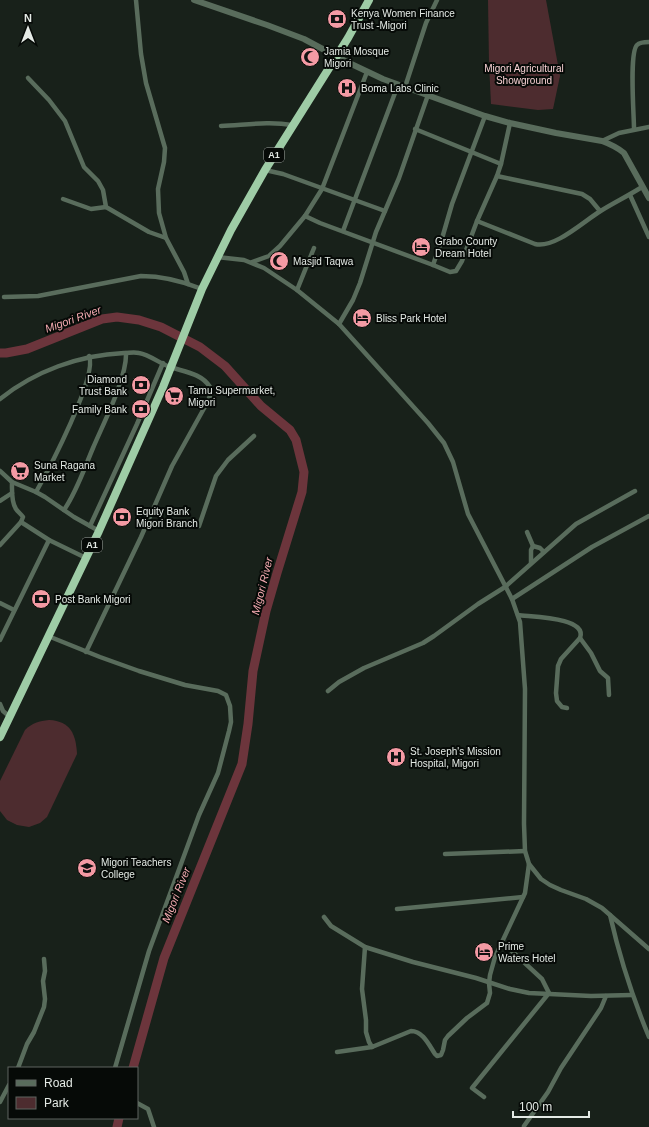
<svg xmlns="http://www.w3.org/2000/svg" width="649" height="1127" font-family="Arial,sans-serif">
	<rect width="100%" height="100%" fill="#18211a"/>
	<g fill="#4d2c2f">
		<polygon points="488,0 546,0 560,76 553,109 538,110 491,104 489,63"/>
		<path d="M49,720C71,721 76,735 77,754L47,817L40,823L29,827L17,825L7,820L0,811V781L25,730C32,723 39,721 49,720Z"/>
	</g>
	<g fill="none" stroke-linecap="round" stroke-linejoin="round">
		<g stroke="#6c353c" stroke-width="9">
			<polyline points="0,353 6,353 27,349 102,319 117,317 139,320 161,327 200,347 225,366 261,406 290,430 296,440 304,472 302,492 277,573 266,611 253,671 248,724 242,764 164,958 133,1068"/>
			<polyline points="117,1127 119,1118"/>
		</g>
		<g stroke="#596c5c" stroke-width="4.5">
			<polyline points="136,0 141,54 146,83 165,148 164,162 158,189 159,213 166,238 184,272 188,284"/>
			<polyline points="28,78 49,100 65,121 84,167 98,181 103,190 106,207 149,232 166,238"/>
			<polyline points="405,87 426,23 437,0"/>
			<path d="M221,126C245,125 269,121 292,125"/>
			<polyline points="415,129 501,164"/>
			<path d="M634,129C634,115 629,53 637,45C640,42 645,42 649,42"/>
			<polyline points="602,141 619,133 649,127"/>
			<polyline points="265,170 283,174 385,211"/>
			<polyline points="497,176 582,194 590,199 600,211"/>
			<polyline points="630,195 649,237"/>
			<polyline points="63,199 91,209 106,207"/>
			<polyline points="305,216 320,223 433,265 450,272 456,271 462,261 477,221 497,176 501,164 510,123"/>
			<path d="M477,221L535,244C554,249 583,222 599,212C613,203 628,196 642,187"/>
			<polyline points="343,231 398,85"/>
			<polyline points="217,257 244,260 264,268 297,290 339,324 428,423 444,443 453,462 468,514 512,599 520,622 525,689 524,824 525,851 529,864 541,879 550,885 561,890 586,899 602,908 649,949"/>
			<polyline points="252,262 269,256 280,246 305,216 322,189 367,72"/>
			<polyline points="433,265 441,242 452,204 485,116"/>
			<polyline points="297,290 314,248"/>
			<path d="M4,297L38,296L141,276C163,276 182,281 202,289"/>
			<polyline points="339,324 353,300 360,283 376,232 399,178 428,95"/>
			<path d="M0,399C35,371 79,355 124,353C129,353 134,352 139,353C151,355 161,365 173,368C186,372 202,374 210,387V396L207,403L172,466L141,537L86,652"/>
			<path d="M0,471L12,482C12,490 11,502 16,509C18,512 21,514 23,517L21,522L49,540L86,558"/>
			<path d="M12,482L36,492C48,471 98,376 89,356"/>
			<polyline points="36,492 45,497 74,517 99,531"/>
			<polyline points="0,501 12,493"/>
			<path d="M64,510C77,491 84,469 93,448C103,424 127,378 126,353"/>
			<polyline points="90,526 137,424 163,363"/>
			<polyline points="199,526 216,476 228,460 254,436"/>
			<polyline points="527,532 533,546 531,550 531,563"/>
			<polyline points="0,545 21,522"/>
			<polyline points="533,546 540,548 544,552"/>
			<polyline points="512,599 592,547 649,516"/>
			<polyline points="0,603 14,610"/>
			<path d="M518,615C530,617 588,617 580,638L561,659L558,666L556,693L557,701L562,707L567,708"/>
			<polyline points="48,636 100,657 139,671 185,685 218,691 226,695 230,706 231,722 229,731 218,773 199,815 149,951 115,1068"/>
			<polyline points="580,638 591,653 600,671 608,678 609,695"/>
			<polyline points="0,640 49,540"/>
			<polyline points="328,691 339,682 364,668 423,643 434,636 478,604 505,587 576,524 635,491"/>
			<polyline points="0,704 3,711 10,717"/>
			<polyline points="445,854 525,851"/>
			<polyline points="397,909 523,897"/>
			<path d="M610,915C620,959 632,996 649,1037"/>
			<polyline points="324,917 331,926 365,947 413,962 476,978 510,989 529,993 591,996 632,995"/>
			<path d="M365,947L362,989L366,1020V1032L369,1042L372,1047L411,1031C423,1031 429,1045 435,1054L437,1056L441,1055L443,1050L445,1040L448,1036L467,1018L487,1003L490,993L489,983L490,975L495,957L525,893L529,864"/>
			<polyline points="337,1052 372,1047"/>
			<polyline points="18,1068 27,1044 34,1032 44,1007 45,999 43,981 45,971 44,959"/>
			<polyline points="484,1097 472,1088 549,993 542,979 502,942"/>
			<polyline points="0,1102 9,1085"/>
			<polyline points="137,1103 148,1109 154,1127"/>
			<polyline points="524,1126 548,1092 561,1068 601,1008 606,996"/>
		</g>
		<path stroke="#596c5c" stroke-width="6" d="M194,0L267,25L304,39L345,61L383,79L485,116L510,123L556,133L602,141C610,144 617,147 624,153L649,198"/>
		<polyline stroke="#9ecca6" stroke-width="8" points="0,737 99,531 163,387 202,289 231,230 265,170 348,38 369,0"/>
	</g>
	<defs>
		<symbol id="bank-disc" viewBox="-11 -11 22 22"><circle r="9.5" fill="#f49aa4" stroke="#060a07"/><path d="M-6-4H6V4H-6ZM0-2.3a2.3 2.3 0 1 0 0 4.6a2.3 2.3 0 1 0 0-4.6Z" fill="#111"/></symbol>
		<symbol id="mosque-disc" viewBox="-11 -11 22 22"><circle r="9.5" fill="#f49aa4" stroke="#060a07"/><path d="M3.5-4.9A6 6 0 1 0 3.5 4.9A5 5 0 1 1 3.5-4.9Z" fill="#111"/></symbol>
		<symbol id="hospital-disc" viewBox="-11 -11 22 22"><circle r="9.5" fill="#f49aa4" stroke="#060a07"/><path d="M-5-5h3v3.5h4V-5h3V5h-3V1.5h-4V5h-3Z" fill="#111"/></symbol>
		<symbol id="hotel-disc" viewBox="-11 -11 22 22"><circle r="9.5" fill="#f49aa4" stroke="#060a07"/><path d="M-6-4.5h1.5V1H6V5H4.5V3h-9V5H-6ZM-4 0a1.8 1.8 0 1 1 3.6 0ZM.5 0V-2.5h3Q6-2.5 6 0Z" fill="#111"/></symbol>
		<symbol id="supermarket-disc" viewBox="-11 -11 22 22"><circle r="9.5" fill="#f49aa4" stroke="#060a07"/><path d="M-6-5.5h2.5l.6 2H6L4.5 2H-2.5L-4.4-4H-6ZM-1.5 3.2a1.3 1.3 0 1 0 .1 0ZM3 3.2a1.3 1.3 0 1 0 .1 0Z" fill="#111"/></symbol>
		<symbol id="university-disc" viewBox="-11 -11 22 22"><circle r="9.5" fill="#f49aa4" stroke="#060a07"/><path d="M0-5L7-2L0 1L-7-2ZM-4 1L0 2.5L4 1V4Q0 6-4 4Z" fill="#111"/></symbol>
	</defs>
	<g fill-rule="evenodd">
		<use href="#bank-disc" x="326" y="8" width="22" height="22"/>
		<use href="#mosque-disc" x="299" y="46" width="22" height="22"/>
		<use href="#hospital-disc" x="336" y="77" width="22" height="22"/>
		<use href="#hotel-disc" x="410" y="236" width="22" height="22"/>
		<use href="#mosque-disc" x="268" y="250" width="22" height="22"/>
		<use href="#hotel-disc" x="351" y="307" width="22" height="22"/>
		<use href="#bank-disc" x="130" y="374" width="22" height="22"/>
		<use href="#supermarket-disc" x="163" y="385" width="22" height="22"/>
		<use href="#bank-disc" x="130" y="398" width="22" height="22"/>
		<use href="#supermarket-disc" x="9" y="460" width="22" height="22"/>
		<use href="#bank-disc" x="111" y="506" width="22" height="22"/>
		<use href="#bank-disc" x="30" y="588" width="22" height="22"/>
		<use href="#hospital-disc" x="385" y="746" width="22" height="22"/>
		<use href="#university-disc" x="76" y="857" width="22" height="22"/>
		<use href="#hotel-disc" x="473" y="941" width="22" height="22"/>
	</g>
	<g text-anchor="middle" stroke-width="4" stroke-linejoin="round" paint-order="stroke">
		<g fill="#060a07" stroke="#a1a7a2" stroke-width="1">
			<rect x="264" y="148" width="20" height="14" rx="3"/>
			<rect x="82" y="538" width="20" height="14" rx="3"/>
		</g>
		<g font-size="9" font-weight="bold" fill="#e4eae5">
			<text x="274" y="158">A1</text>
			<text x="92" y="548">A1</text>
		</g>
		<g font-size="10" fill="#e4eae5" stroke="#060a07" text-anchor="start">
			<text x="351" y="17">Kenya Women Finance<tspan x="351" dy="12">Trust -Migori</tspan></text>
			<text x="324" y="55">Jamia Mosque<tspan x="324" dy="12">Migori</tspan></text>
			<text x="361" y="92">Boma Labs Clinic</text>
			<text x="435" y="245">Grabo County<tspan x="435" dy="12">Dream Hotel</tspan></text>
			<text x="293" y="265">Masjid Taqwa</text>
			<text x="376" y="322">Bliss Park Hotel</text>
			<text x="127" y="383" text-anchor="end">Diamond<tspan x="127" dy="12">Trust Bank</tspan></text>
			<text x="188" y="394">Tamu Supermarket,<tspan x="188" dy="12">Migori</tspan></text>
			<text x="127" y="413" text-anchor="end">Family Bank</text>
			<text x="34" y="469">Suna Ragana<tspan x="34" dy="12">Market</tspan></text>
			<text x="136" y="515">Equity Bank<tspan x="136" dy="12">Migori Branch</tspan></text>
			<text x="55" y="603">Post Bank Migori</text>
			<text x="410" y="755">St. Joseph's Mission<tspan x="410" dy="12">Hospital, Migori</tspan></text>
			<text x="101" y="866">Migori Teachers<tspan x="101" dy="12">College</tspan></text>
			<text x="498" y="950">Prime<tspan x="498" dy="12">Waters Hotel</tspan></text>
		</g>
		<g font-size="10" fill="#f8d1d4" stroke="#060a07">
			<text x="524" y="72">Migori Agricultural<tspan x="524" dy="12">Showground</tspan></text>
		</g>
		<g font-size="11" font-style="italic" fill="#f5abb2" stroke="#060a07">
			<text transform="translate(73 319) rotate(-20)" y="4">Migori River</text>
			<text transform="translate(262 586) rotate(-76)" y="4">Migori River</text>
			<text transform="translate(176 895) rotate(-68)" y="4">Migori River</text>
		</g>
	</g>
	<rect x="8" y="1067" width="130" height="52" fill="#060a07" stroke="#5f6460"/>
	<rect x="16" y="1080" width="20" height="6" fill="#596c5c" stroke="#5f6460"/>
	<text x="44" y="1087" font-size="12" fill="#e4eae5">Road</text>
	<rect x="16" y="1097" width="20" height="12" fill="#4d2c2f" stroke="#5f6460"/>
	<text x="44" y="1107" font-size="12" fill="#e4eae5">Park</text>
	<g transform="translate(28 28)" stroke="#060a07" stroke-width="3" paint-order="stroke">
	<path d="M0-3L7 15L0 10L-7 15Z" fill="#e4eae5"/>
	<text y="-6" font-size="11" font-weight="bold" text-anchor="middle" fill="#e4eae5">N</text>
	</g>
	<path d="M513 1111v6h76v-6" fill="none" stroke="#e4eae5" stroke-width="2"/>
	<text x="519" y="1111" font-size="12" fill="#e4eae5" stroke="#060a07" stroke-width="3" paint-order="stroke">100 m</text>
</svg>
